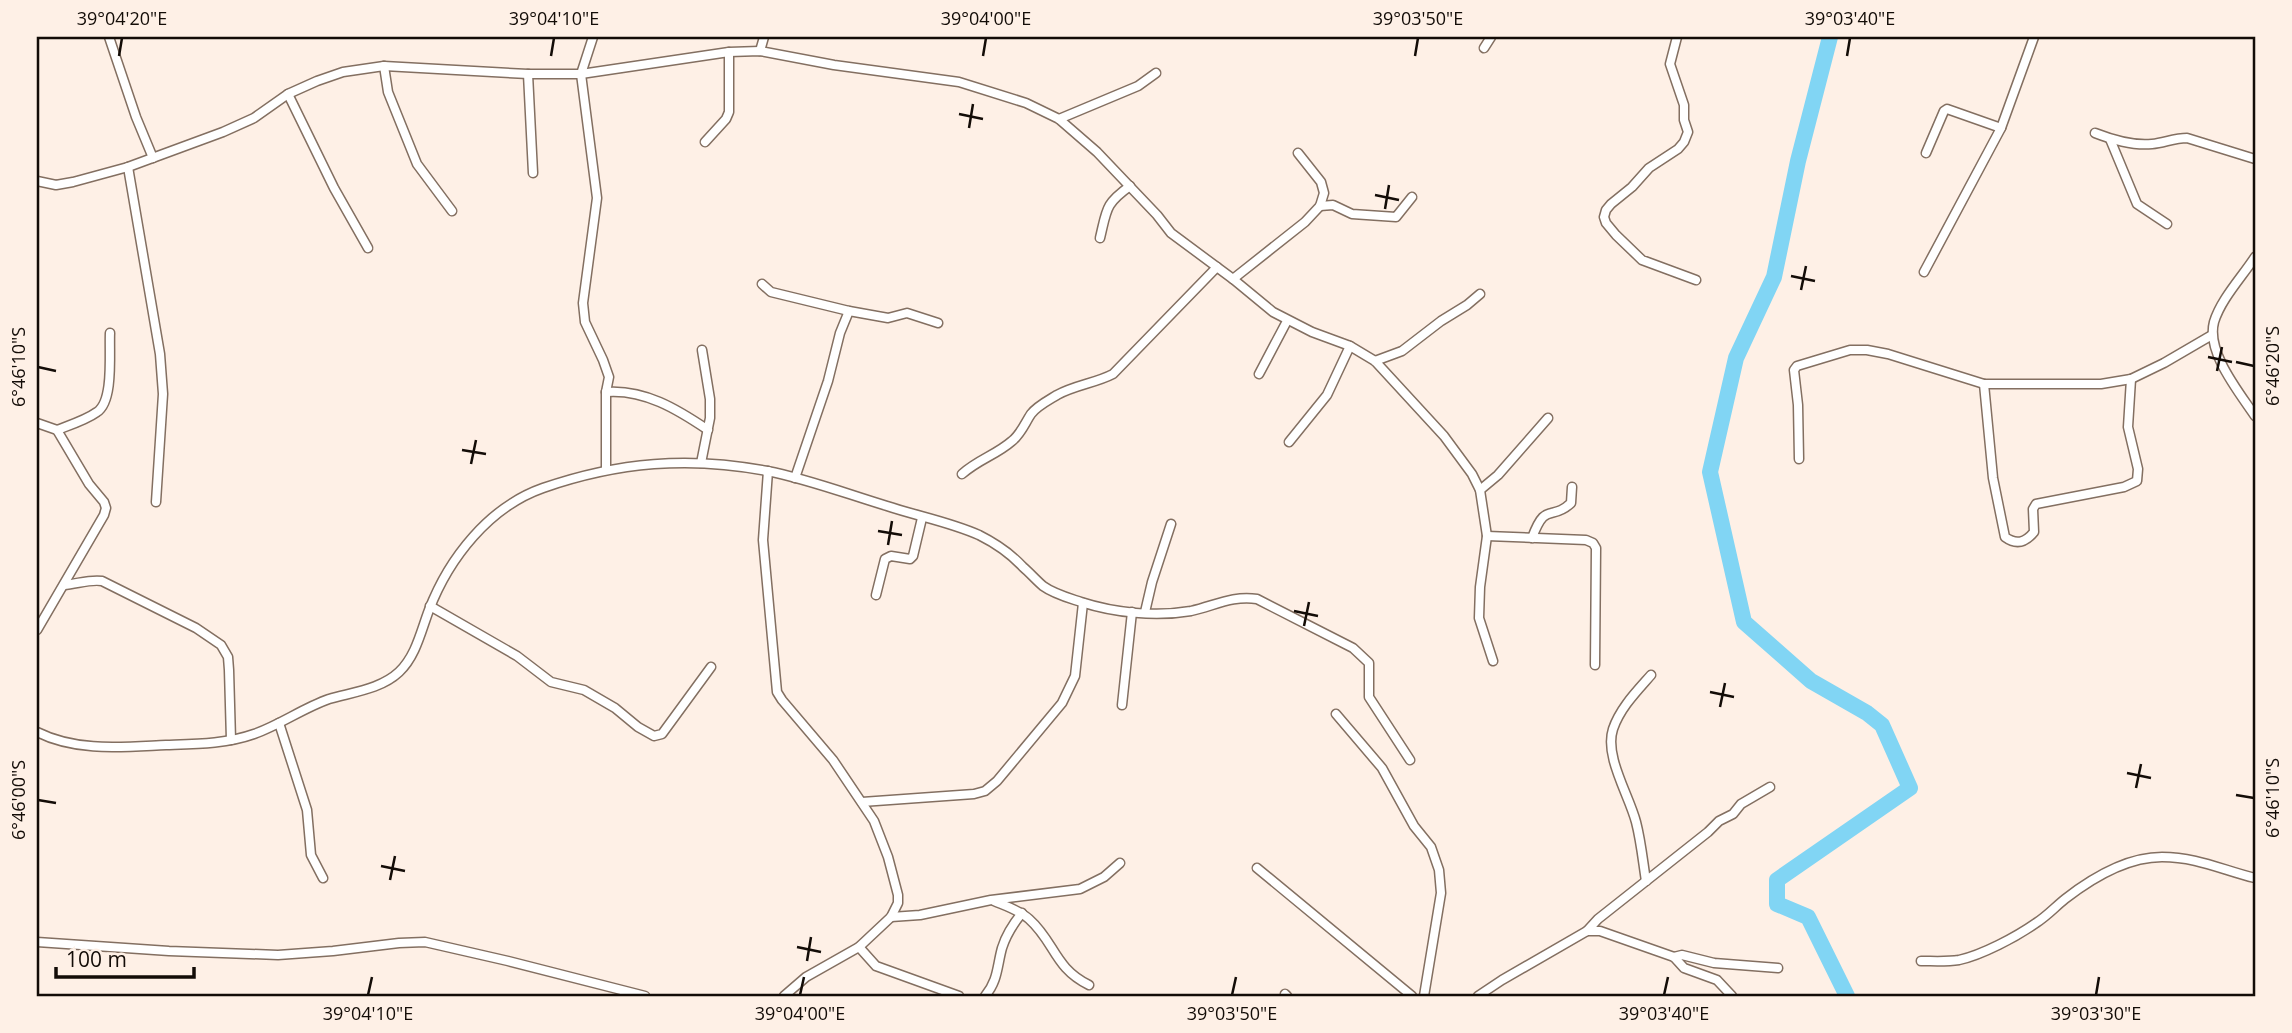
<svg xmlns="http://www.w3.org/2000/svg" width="2292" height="1033" font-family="'Open Sans',sans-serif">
	<rect width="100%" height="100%" fill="#fef0e6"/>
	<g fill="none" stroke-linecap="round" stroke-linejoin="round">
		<polyline stroke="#81d5f4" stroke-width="16" points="1830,37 1798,161 1774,277 1736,358 1710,472 1744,622 1811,681 1867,713 1882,725 1910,788 1777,880 1777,904 1808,917 1847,996"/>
		<defs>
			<g id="street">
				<polyline points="109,37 136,117 153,158"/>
				<polyline points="593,37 581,74 597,198 583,303 585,322 603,360 609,377 606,392 606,469"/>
				<polyline points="1677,37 1670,64 1684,105 1684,120 1688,132 1684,142 1678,149 1649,168 1632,187 1611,204 1606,210 1604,217 1606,223 1616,235 1642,260 1696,280"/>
				<polyline points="1484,48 1491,37"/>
				<polyline points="760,51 764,37"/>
				<polyline points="384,66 388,92 417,164 452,211"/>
				<polyline points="528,74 533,173"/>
				<polyline points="288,94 334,188 368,248"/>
				<polyline points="1059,119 1138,86 1156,73"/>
				<path d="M2095,133C2113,140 2133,146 2152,144C2164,143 2174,138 2187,138L2255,159"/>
				<polyline points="2110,139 2137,204 2167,224"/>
				<polyline points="705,142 726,119 729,112 729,52"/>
				<polyline points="1926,153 1944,111 1947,109 2001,128"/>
				<polyline points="128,167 160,354 163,394 156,502"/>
				<polyline points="37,181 56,185 73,182 128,167 223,132 254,118 288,94 317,81 343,72 384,66 528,74 581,74 729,52 760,51 834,65 959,82 1026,103 1059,119 1097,152 1157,215 1171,233 1233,279 1273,312 1312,332 1350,346 1375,361 1444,436 1472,474 1480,490 1487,536 1480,587 1479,618 1493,661"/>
				<polyline points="1320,206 1333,205 1352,214 1396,217 1412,197"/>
				<path d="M1100,238C1107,209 1105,204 1130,186"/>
				<path d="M2255,257C2242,277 2221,299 2214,322C2206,352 2239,392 2255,416"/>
				<polyline points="1924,272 2001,128 2034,37"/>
				<polyline points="1233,279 1305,222 1320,206 1324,193 1321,182 1298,153"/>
				<polyline points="762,284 771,292 849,311 888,318 907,313 938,323"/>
				<polyline points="1375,361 1402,351 1441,321 1467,305 1480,294"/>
				<polyline points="1259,374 1287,321"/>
				<path d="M1984,384L1993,478L2005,537C2016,545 2025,543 2034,532L2033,509L2036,504L2124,487L2137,481L2138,469L2128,427L2131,379"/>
				<path d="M606,392C644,389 677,409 708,430"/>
				<polyline points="37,423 57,430 89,484 104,502 106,508 104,515 37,630"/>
				<path d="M57,430C70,425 86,420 97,412C114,401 109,353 110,333"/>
				<polyline points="1289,442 1327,395 1350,346"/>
				<polyline points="1799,459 1798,405 1794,370 1797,366 1850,350 1867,350 1888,354 1984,384 2101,384 2131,379 2164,363 2212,335"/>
				<polyline points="701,463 710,418 710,399 702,350"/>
				<polyline points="768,471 763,540 777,692 782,700 833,760 874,821 888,857 898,895 898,903 891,917 859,947 806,977 784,996"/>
				<path d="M962,474C979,459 996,455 1012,441C1021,434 1025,423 1031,414C1037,406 1049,400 1057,395C1075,385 1096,383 1113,374L1217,267"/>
				<polyline points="795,478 828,381 840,333 849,311"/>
				<polyline points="1480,490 1498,475 1548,418"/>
				<polyline points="1487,536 1586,540 1593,543 1596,548 1595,665"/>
				<path d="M1532,538C1546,500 1551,522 1571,503L1572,487"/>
				<path d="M64,585C77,584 90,579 102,581L196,628L221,645L228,657L229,670L231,740"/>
				<polyline points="876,595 885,559 891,556 910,559 913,556 922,518"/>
				<polyline points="430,606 517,656 551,682 584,690 615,708 638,727 654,736 662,734 711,667"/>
				<polyline points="1145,612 1152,582 1171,524"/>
				<polyline points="1122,705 1132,612"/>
				<polyline points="1336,714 1382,768 1414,826 1431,847 1439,870 1441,893 1424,996"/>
				<polyline points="279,723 307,810 311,855 323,878"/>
				<path d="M37,732C77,752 122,747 166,745C195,744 226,744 254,734C280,725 303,708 329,699C353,692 381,689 399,672C416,656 421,631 429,610C449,558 489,507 543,488C618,462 689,456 767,471C808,479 847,494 887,506C917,516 950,522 979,535C995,543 1011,554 1023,567C1030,573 1036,580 1043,586C1054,594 1069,598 1081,602C1115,613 1156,617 1191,611C1214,606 1233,595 1257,599L1353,648L1369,663V697L1410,760"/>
				<polyline points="862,802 974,794 985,791 997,781 1062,703 1075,676 1083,603"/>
				<polyline points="1257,868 1412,996"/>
				<path d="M1646,881C1643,862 1641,841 1636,822C1629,795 1604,756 1613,729C1620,708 1637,691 1651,675"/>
				<path d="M994,901C1006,906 1019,910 1029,919C1055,942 1054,968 1089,985"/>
				<polyline points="891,917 920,915 991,900 1080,889 1104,877 1120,863"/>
				<polyline points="1587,931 1598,919 1708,832 1719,821 1733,814 1741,804 1770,787"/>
				<polyline points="37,942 169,951 278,955 333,951 399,943 425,942 508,961 645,996"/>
				<polyline points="859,947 876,966 959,996"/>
				<polyline points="1674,957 1682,955 1714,963 1778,968"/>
				<path d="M1921,961C1933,961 1946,962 1959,960C1982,955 2016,937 2036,923C2047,916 2055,907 2065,899C2092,878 2127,857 2162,857C2197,857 2222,870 2255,878"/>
				<polyline points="1285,994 1287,996"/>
				<path d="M985,996C998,981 997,966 1002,948C1006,935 1013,924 1022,913"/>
				<polyline points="1478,996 1502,980 1587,931 1600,931 1674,957 1684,968 1717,980 1732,996"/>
			</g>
		</defs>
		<use href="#street" stroke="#836f61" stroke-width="11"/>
		<use href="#street" stroke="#fff" stroke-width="8"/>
	</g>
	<path fill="none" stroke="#130c07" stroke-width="2.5" d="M119,56L122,38M551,56L554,38M983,56L986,38M1415,56L1418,38M1847,56L1850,38M959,114L983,119M969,128L973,104M1375,195L1399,200M1385,209L1389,185M1791,276L1815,281M1801,290L1806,266M2208,357L2232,362M2236,362L2254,366M38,367L56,371M2217,371L2222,347M462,450L486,454M471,464L476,440M878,531L902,535M888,545L892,521M1294,611L1318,616M1304,626L1309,602M1710,692L1734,697M1720,707L1725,683M2127,773L2151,778M2136,788L2141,764M2236,795L2254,798M38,800L56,803M381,866L405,871M390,880L395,856M797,947L821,952M807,961L811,937M368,995L372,977M800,995L804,977M1232,995L1236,977M1664,995L1668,977M2096,995L2099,977"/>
	<rect width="2292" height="1033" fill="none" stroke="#fef0e6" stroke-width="77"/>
	<path d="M56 967v10h138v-10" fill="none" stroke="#130c07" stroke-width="3.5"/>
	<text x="66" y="967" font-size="21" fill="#130c07" stroke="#fef0e6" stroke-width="5" paint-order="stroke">100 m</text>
	<rect x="38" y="38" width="2216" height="957" fill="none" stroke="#130c07" stroke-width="2.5"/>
	<g font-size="18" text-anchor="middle" fill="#130c07">
		<text x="122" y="25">39°04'20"E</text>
		<text x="554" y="25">39°04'10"E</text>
		<text x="986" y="25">39°04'00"E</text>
		<text x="1418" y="25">39°03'50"E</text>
		<text x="1850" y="25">39°03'40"E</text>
		<text transform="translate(2273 366) rotate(-90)" y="6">6°46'20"S</text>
		<text transform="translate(19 367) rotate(-90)" y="6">6°46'10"S</text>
		<text transform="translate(2273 798) rotate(-90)" y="6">6°46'10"S</text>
		<text transform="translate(19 800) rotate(-90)" y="6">6°46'00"S</text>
		<text x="368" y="1020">39°04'10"E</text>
		<text x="800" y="1020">39°04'00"E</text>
		<text x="1232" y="1020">39°03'50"E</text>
		<text x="1664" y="1020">39°03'40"E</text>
		<text x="2096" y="1020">39°03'30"E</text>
	</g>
</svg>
